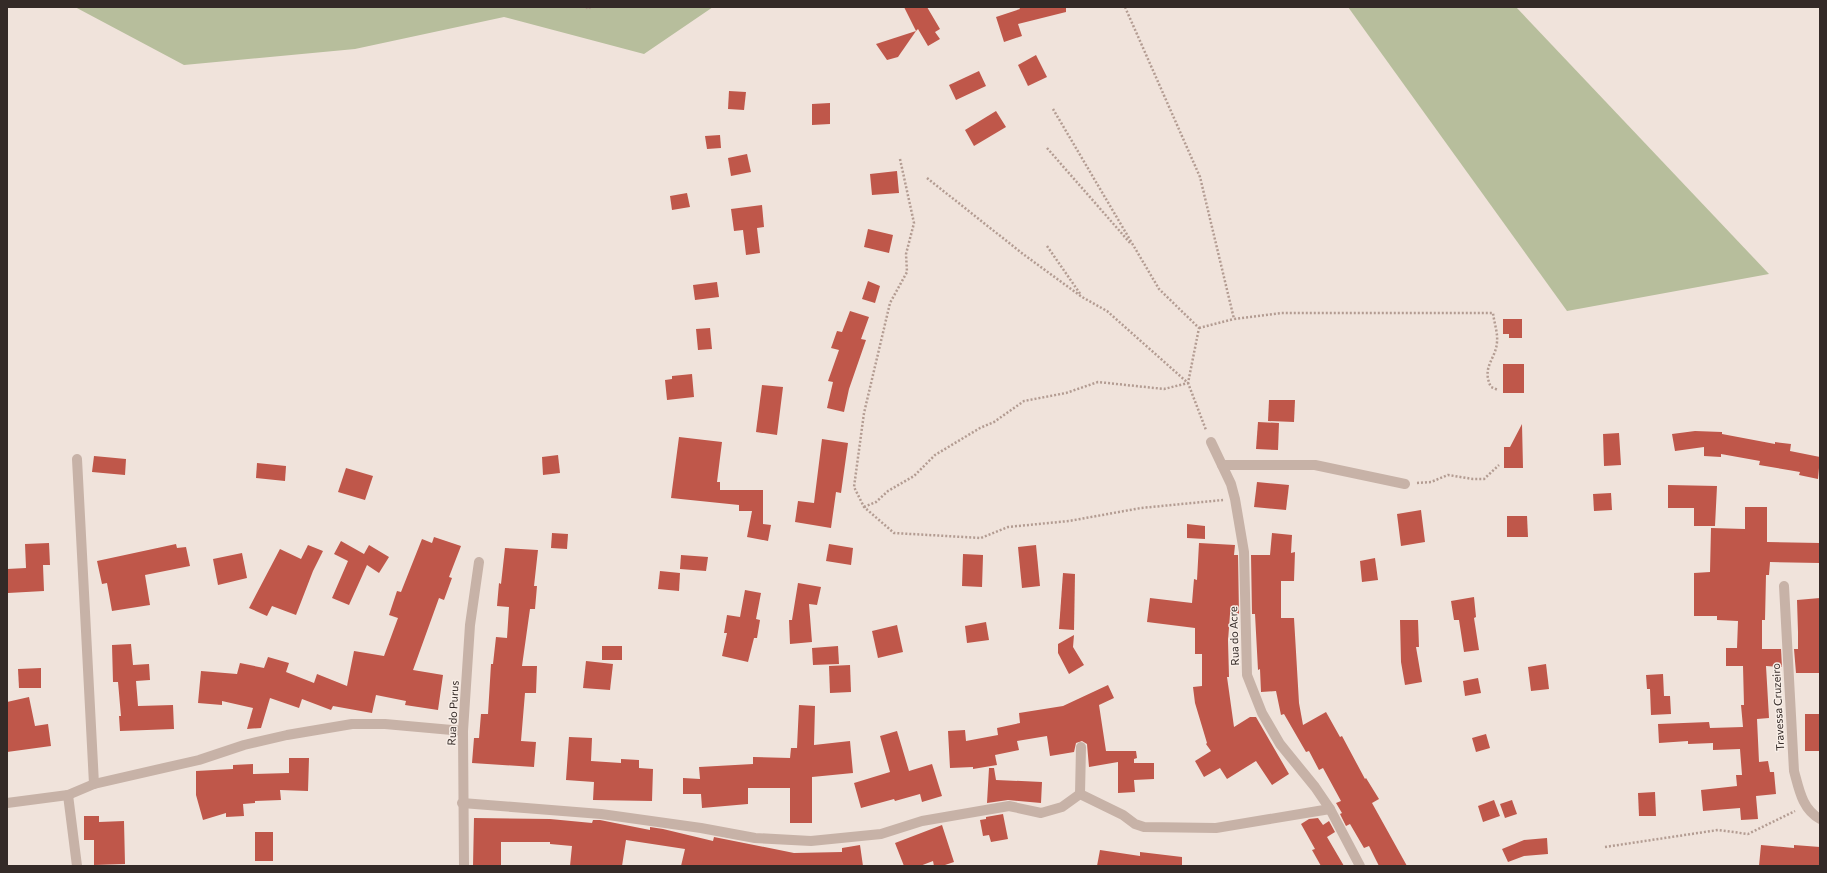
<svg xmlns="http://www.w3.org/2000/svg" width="1827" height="873" font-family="Commissioner,sans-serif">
	<rect width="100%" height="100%" fill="#f0e3db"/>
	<g fill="#b7be9c">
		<polygon points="75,7 713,7 644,54 504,17 355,49 184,65"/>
		<polygon points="1348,7 1516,7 1769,274 1567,311"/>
	</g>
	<g fill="#bf574a">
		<polygon points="904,7 927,7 940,29 935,32 940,39 928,46 918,29 916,31"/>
		<polygon points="1019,7 1066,7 1066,12 1018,24 1022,36 1004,42 996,17 1020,9"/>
		<polygon points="916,31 898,57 887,60 876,44"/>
		<polygon points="1036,55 1047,77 1028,86 1018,65"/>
		<polygon points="979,71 986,86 956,100 949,85"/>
		<polygon points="729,91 746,92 744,110 728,109"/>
		<polygon points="830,103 830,124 812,125 812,104"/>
		<polygon points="996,111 1006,127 974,146 965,130"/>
		<polygon points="720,135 721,148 707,149 705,136"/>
		<polygon points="747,154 751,172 731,176 728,158"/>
		<polygon points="897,171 899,193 872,195 870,174"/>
		<polygon points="687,193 690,207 672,210 670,196"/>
		<polygon points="762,205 764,227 757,228 760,253 746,255 743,230 734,231 731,209"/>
		<polygon points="868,229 893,235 889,253 864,247"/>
		<polygon points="868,281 880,286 875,303 862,299"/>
		<polygon points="717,282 719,297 695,300 693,285"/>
		<polygon points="850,311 869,317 861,339 866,340 849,389 844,412 827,408 833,382 828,381 839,350 831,348 837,331 842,332"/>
		<polygon points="1503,319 1522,319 1522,338 1509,338 1509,334 1503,334"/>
		<polygon points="710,328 712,349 698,350 696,329"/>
		<rect x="1503" y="364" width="21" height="29"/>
		<polygon points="692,374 694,397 667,400 665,380 672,379 672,376"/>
		<polygon points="762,385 783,387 777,435 756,432"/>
		<polygon points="1269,400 1295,400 1294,422 1268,421"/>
		<polygon points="1258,422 1279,423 1278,450 1256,449"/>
		<polygon points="1522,424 1523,468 1504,468 1504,447 1510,447"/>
		<polygon points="1695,431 1722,432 1722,434 1775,444 1775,442 1791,444 1790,451 1820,457 1818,479 1799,475 1800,472 1759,465 1760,461 1721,454 1721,457 1704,456 1704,447 1675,451 1672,434"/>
		<polygon points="1619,433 1621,465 1604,466 1603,434"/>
		<polygon points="679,437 722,442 717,482 720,482 720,490 763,490 763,524 771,525 768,541 747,537 752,511 739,511 739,505 671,498"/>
		<polygon points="822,439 848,443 841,493 836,492 831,528 795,522 798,501 814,503"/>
		<polygon points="558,455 560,473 543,475 542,457"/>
		<polygon points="94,456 126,459 125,475 92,472"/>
		<polygon points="257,463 286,466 285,481 256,478"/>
		<polygon points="346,468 373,476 365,500 338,492"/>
		<polygon points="1257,482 1289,485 1286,510 1254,507"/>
		<polygon points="1668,485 1717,486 1715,526 1694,526 1694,508 1668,508"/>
		<polygon points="1611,493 1612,510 1594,511 1593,494"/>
		<polygon points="1745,507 1767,507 1767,542 1820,543 1820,563 1770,562 1769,575 1766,575 1765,620 1762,620 1762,649 1781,649 1782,667 1766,666 1769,718 1757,719 1759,762 1768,761 1770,772 1774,772 1776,794 1756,796 1758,819 1741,820 1740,808 1703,811 1701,790 1737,786 1736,775 1742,775 1740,749 1713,750 1713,743 1688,744 1688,741 1659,743 1658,724 1709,722 1710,728 1743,727 1741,705 1744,705 1743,666 1726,666 1726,648 1737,648 1738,621 1717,620 1717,616 1694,616 1694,573 1710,572 1711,528 1745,529"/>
		<polygon points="1421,510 1425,542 1401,546 1397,514"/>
		<polygon points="1507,516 1527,516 1528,537 1507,537"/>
		<polygon points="1187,524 1205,526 1205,539 1187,538"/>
		<polygon points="552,533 568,534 567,549 551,548"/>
		<polygon points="1272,533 1292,535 1291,553 1295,552 1294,581 1281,581 1281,618 1294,618 1299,703 1303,725 1326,712 1340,737 1342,736 1365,779 1366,778 1379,799 1372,803 1407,866 1379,866 1369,846 1364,848 1350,824 1346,826 1340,814 1342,813 1336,803 1341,801 1323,768 1319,770 1309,751 1306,752 1284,714 1281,715 1276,691 1261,692 1260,669 1258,670 1255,614 1252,614 1251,555 1270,555"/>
		<polygon points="434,537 461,546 449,577 452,578 444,600 439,598 413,670 443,675 438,710 405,705 406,701 376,695 372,713 333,706 331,710 302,699 299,708 270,698 261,728 247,729 253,708 222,701 222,705 198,703 201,671 237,674 240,663 264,668 268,657 289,663 286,672 314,683 317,674 347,686 354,651 384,656 398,618 389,615 397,591 401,592 422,539 432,543"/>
		<polygon points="341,541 364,554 369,545 389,557 379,573 367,565 349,605 332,598 348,561 334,554"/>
		<polygon points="49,543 50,565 43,565 44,591 8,593 7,569 26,568 25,544"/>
		<polygon points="1199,543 1235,545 1234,555 1238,555 1239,614 1230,614 1228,641 1229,677 1227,677 1234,727 1250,717 1256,717 1289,774 1272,785 1256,761 1227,779 1220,768 1204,777 1195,761 1211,751 1206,744 1207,743 1195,703 1193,687 1202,686 1202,654 1195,654 1195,628 1147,622 1150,598 1192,603 1194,579 1197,580"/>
		<polygon points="176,544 177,548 186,547 190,566 145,575 150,605 112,611 107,583 102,584 97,561"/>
		<polygon points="829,544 853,548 851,565 826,561"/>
		<polygon points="308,545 323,551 313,571 296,615 272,606 267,616 249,608 280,549 301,559"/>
		<polygon points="1036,545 1040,586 1022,588 1018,547"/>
		<polygon points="505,548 538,550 534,586 537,586 535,609 530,609 522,666 537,666 536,693 525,693 521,741 536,742 534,767 472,763 474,738 479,738 481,714 488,714 491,664 493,664 496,637 507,638 509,607 497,606 499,583 501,584"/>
		<polygon points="242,553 247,578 218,585 213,559"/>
		<polygon points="963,554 983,555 982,587 962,586"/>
		<polygon points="681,555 708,557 706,571 680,569"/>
		<polygon points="1375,558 1378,580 1362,582 1360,561"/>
		<polygon points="660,571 680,573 679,591 658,589"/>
		<polygon points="1063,573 1075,574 1074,630 1059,629"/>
		<polygon points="798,583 821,587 817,605 809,604 812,642 790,644 789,620 792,620"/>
		<polygon points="745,590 761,593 756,619 760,620 757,638 754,638 748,662 722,656 727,633 724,633 727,615 740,617"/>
		<polygon points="1474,597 1476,617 1474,618 1479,650 1464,652 1459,620 1454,620 1451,601"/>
		<polygon points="1820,598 1820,673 1796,673 1794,649 1798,649 1798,632 1797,600"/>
		<polygon points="1400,620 1418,620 1419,647 1416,647 1422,682 1405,685 1401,662"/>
		<polygon points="986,622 989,640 967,643 965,626"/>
		<polygon points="897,625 903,652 878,658 872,631"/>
		<polygon points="1074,635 1073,647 1084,665 1069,674 1058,653 1058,644"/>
		<polygon points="131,644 133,665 149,664 150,680 136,681 138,706 173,705 174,729 120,731 119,716 121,716 118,682 113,682 112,645"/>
		<rect x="602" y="646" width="20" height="14"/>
		<polygon points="838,646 839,664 813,665 812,648"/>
		<polygon points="586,661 613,664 610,690 583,688"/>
		<polygon points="1546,664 1549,689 1531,691 1528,667"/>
		<polygon points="850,665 851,692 830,693 829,666"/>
		<polygon points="41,668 41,688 19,688 18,669"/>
		<polygon points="1663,674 1664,696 1670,696 1671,714 1651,715 1650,689 1647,689 1646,675"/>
		<polygon points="1478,678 1481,693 1465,696 1463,681"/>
		<polygon points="1108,685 1114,698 1099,705 1106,751 1136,751 1137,758 1134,759 1134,763 1154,763 1154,779 1134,780 1135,792 1118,793 1118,762 1089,767 1087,744 1082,741 1076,743 1074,752 1050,756 1047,736 1017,741 1019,750 995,755 997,765 973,769 973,767 950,768 948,731 965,730 966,741 998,735 997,728 1020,723 1019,713 1063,706"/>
		<polygon points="29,697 35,726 48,724 51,746 7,752 7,702"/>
		<polygon points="799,705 815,706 814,745 850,741 853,773 812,777 812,823 790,823 790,788 748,788 748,804 702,808 701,794 683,794 683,778 700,779 699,767 753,764 753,757 790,758 791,748 797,748"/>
		<rect x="1805" y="714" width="15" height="37"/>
		<polygon points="897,731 909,771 932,764 942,796 922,802 920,794 895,801 894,799 861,808 854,783 890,772 880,736"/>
		<polygon points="1486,734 1490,748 1476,752 1472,738"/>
		<polygon points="569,737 592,738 591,761 621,763 621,759 639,760 639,768 653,769 652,801 593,800 594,782 566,780"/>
		<polygon points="289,758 309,758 308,791 280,790 281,800 255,801 255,803 243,804 244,816 226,817 226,813 203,820 196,795 196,771 233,769 233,765 253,764 253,774 289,773"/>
		<polygon points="989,768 994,768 996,780 1042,782 1041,803 1008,800 987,803"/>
		<polygon points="1655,792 1656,816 1639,816 1638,793"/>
		<polygon points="1494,800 1500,816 1483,822 1478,806"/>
		<polygon points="1512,800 1517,814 1505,818 1500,804"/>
		<polygon points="1003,814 1008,839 991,842 989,835 983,836 980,820 986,819 986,817"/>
		<polygon points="84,816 99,816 99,822 124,821 125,864 94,865 94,840 84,840"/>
		<polygon points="474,818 550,819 592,823 593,820 600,820 650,830 650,827 663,829 713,841 714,837 794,853 842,852 842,848 860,845 863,866 681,866 685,849 626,840 622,866 570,866 572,846 550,844 550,842 501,842 501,866 473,866"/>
		<polygon points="1318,818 1323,825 1329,821 1335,832 1327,837 1344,866 1321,866 1312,850 1315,849 1301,824 1309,819"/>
		<polygon points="942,825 954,862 942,866 934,866 933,861 920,866 904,866 895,843"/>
		<rect x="255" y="832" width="18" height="29"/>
		<polygon points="1547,838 1548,854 1524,856 1508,862 1502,849 1524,840"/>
		<polygon points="1761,845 1794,848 1794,845 1820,847 1820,866 1759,866"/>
		<polygon points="1100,850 1140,856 1140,852 1182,857 1182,866 1097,866"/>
	</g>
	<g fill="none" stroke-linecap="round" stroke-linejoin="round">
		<g stroke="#b39c92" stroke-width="2.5" stroke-dasharray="2 2" stroke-linecap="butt">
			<polyline points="586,7 589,9 590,7"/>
			<path d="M1125,7L1200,177L1234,319L1281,313H1493C1494,322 1498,333 1497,342C1496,359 1481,367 1491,387L1498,390"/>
			<polyline points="1047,148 1131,244"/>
			<polyline points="900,159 914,223 906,254 907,272 890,303 864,413 854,487 864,507 894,533 981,538 1008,527 1069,521 1141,508 1223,500"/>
			<polyline points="927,178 1023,254 1082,297 1107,311 1188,383 1206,430"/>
			<polyline points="1047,246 1081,295"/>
			<polyline points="1199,328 1234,319"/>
			<polyline points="1417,483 1431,482 1448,475 1473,479 1484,479 1499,465"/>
			<polyline points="864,507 876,502 888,491 914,476 935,455 980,428 994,422 1024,401 1066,393 1098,382 1164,389 1188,383 1199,328 1159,289 1053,109"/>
			<polyline points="1605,847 1718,830 1748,834 1795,811"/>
		</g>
		<g stroke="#c7b2a7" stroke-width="10">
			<polyline points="1211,442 1231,484 1235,499 1244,552 1247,675 1262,713 1280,744 1315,787 1330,809 1360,866"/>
			<polyline points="77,459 94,784"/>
			<polyline points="1222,465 1315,465 1405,484"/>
			<path d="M1784,586L1794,771C1799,789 1802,809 1820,819"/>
			<polyline points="1081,747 1080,794 1123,815 1135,824 1144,827 1216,828 1330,809"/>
			<polyline points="68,795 77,866"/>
			<polyline points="7,803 68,795 94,784 199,760 244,745 287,735 352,724 385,724 463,731"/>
			<polyline points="462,803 601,814 701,828 755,838 811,841 881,834 922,821 1009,806 1041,813 1062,807 1080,794"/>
			<polyline points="464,866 463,731 470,625 479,562"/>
		</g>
	</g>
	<g text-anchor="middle" stroke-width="3" stroke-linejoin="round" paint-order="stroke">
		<g font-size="11" fill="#342a27" stroke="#f8eee7">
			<text transform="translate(1234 636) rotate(-92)" y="4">Rua do Acre</text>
			<text transform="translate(1778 707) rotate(-93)" y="4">Travessa Cruzeiro</text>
			<text transform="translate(453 713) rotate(-87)" y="4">Rua do Purus</text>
		</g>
	</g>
	<rect width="1827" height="873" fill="none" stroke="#342a27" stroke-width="16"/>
</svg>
